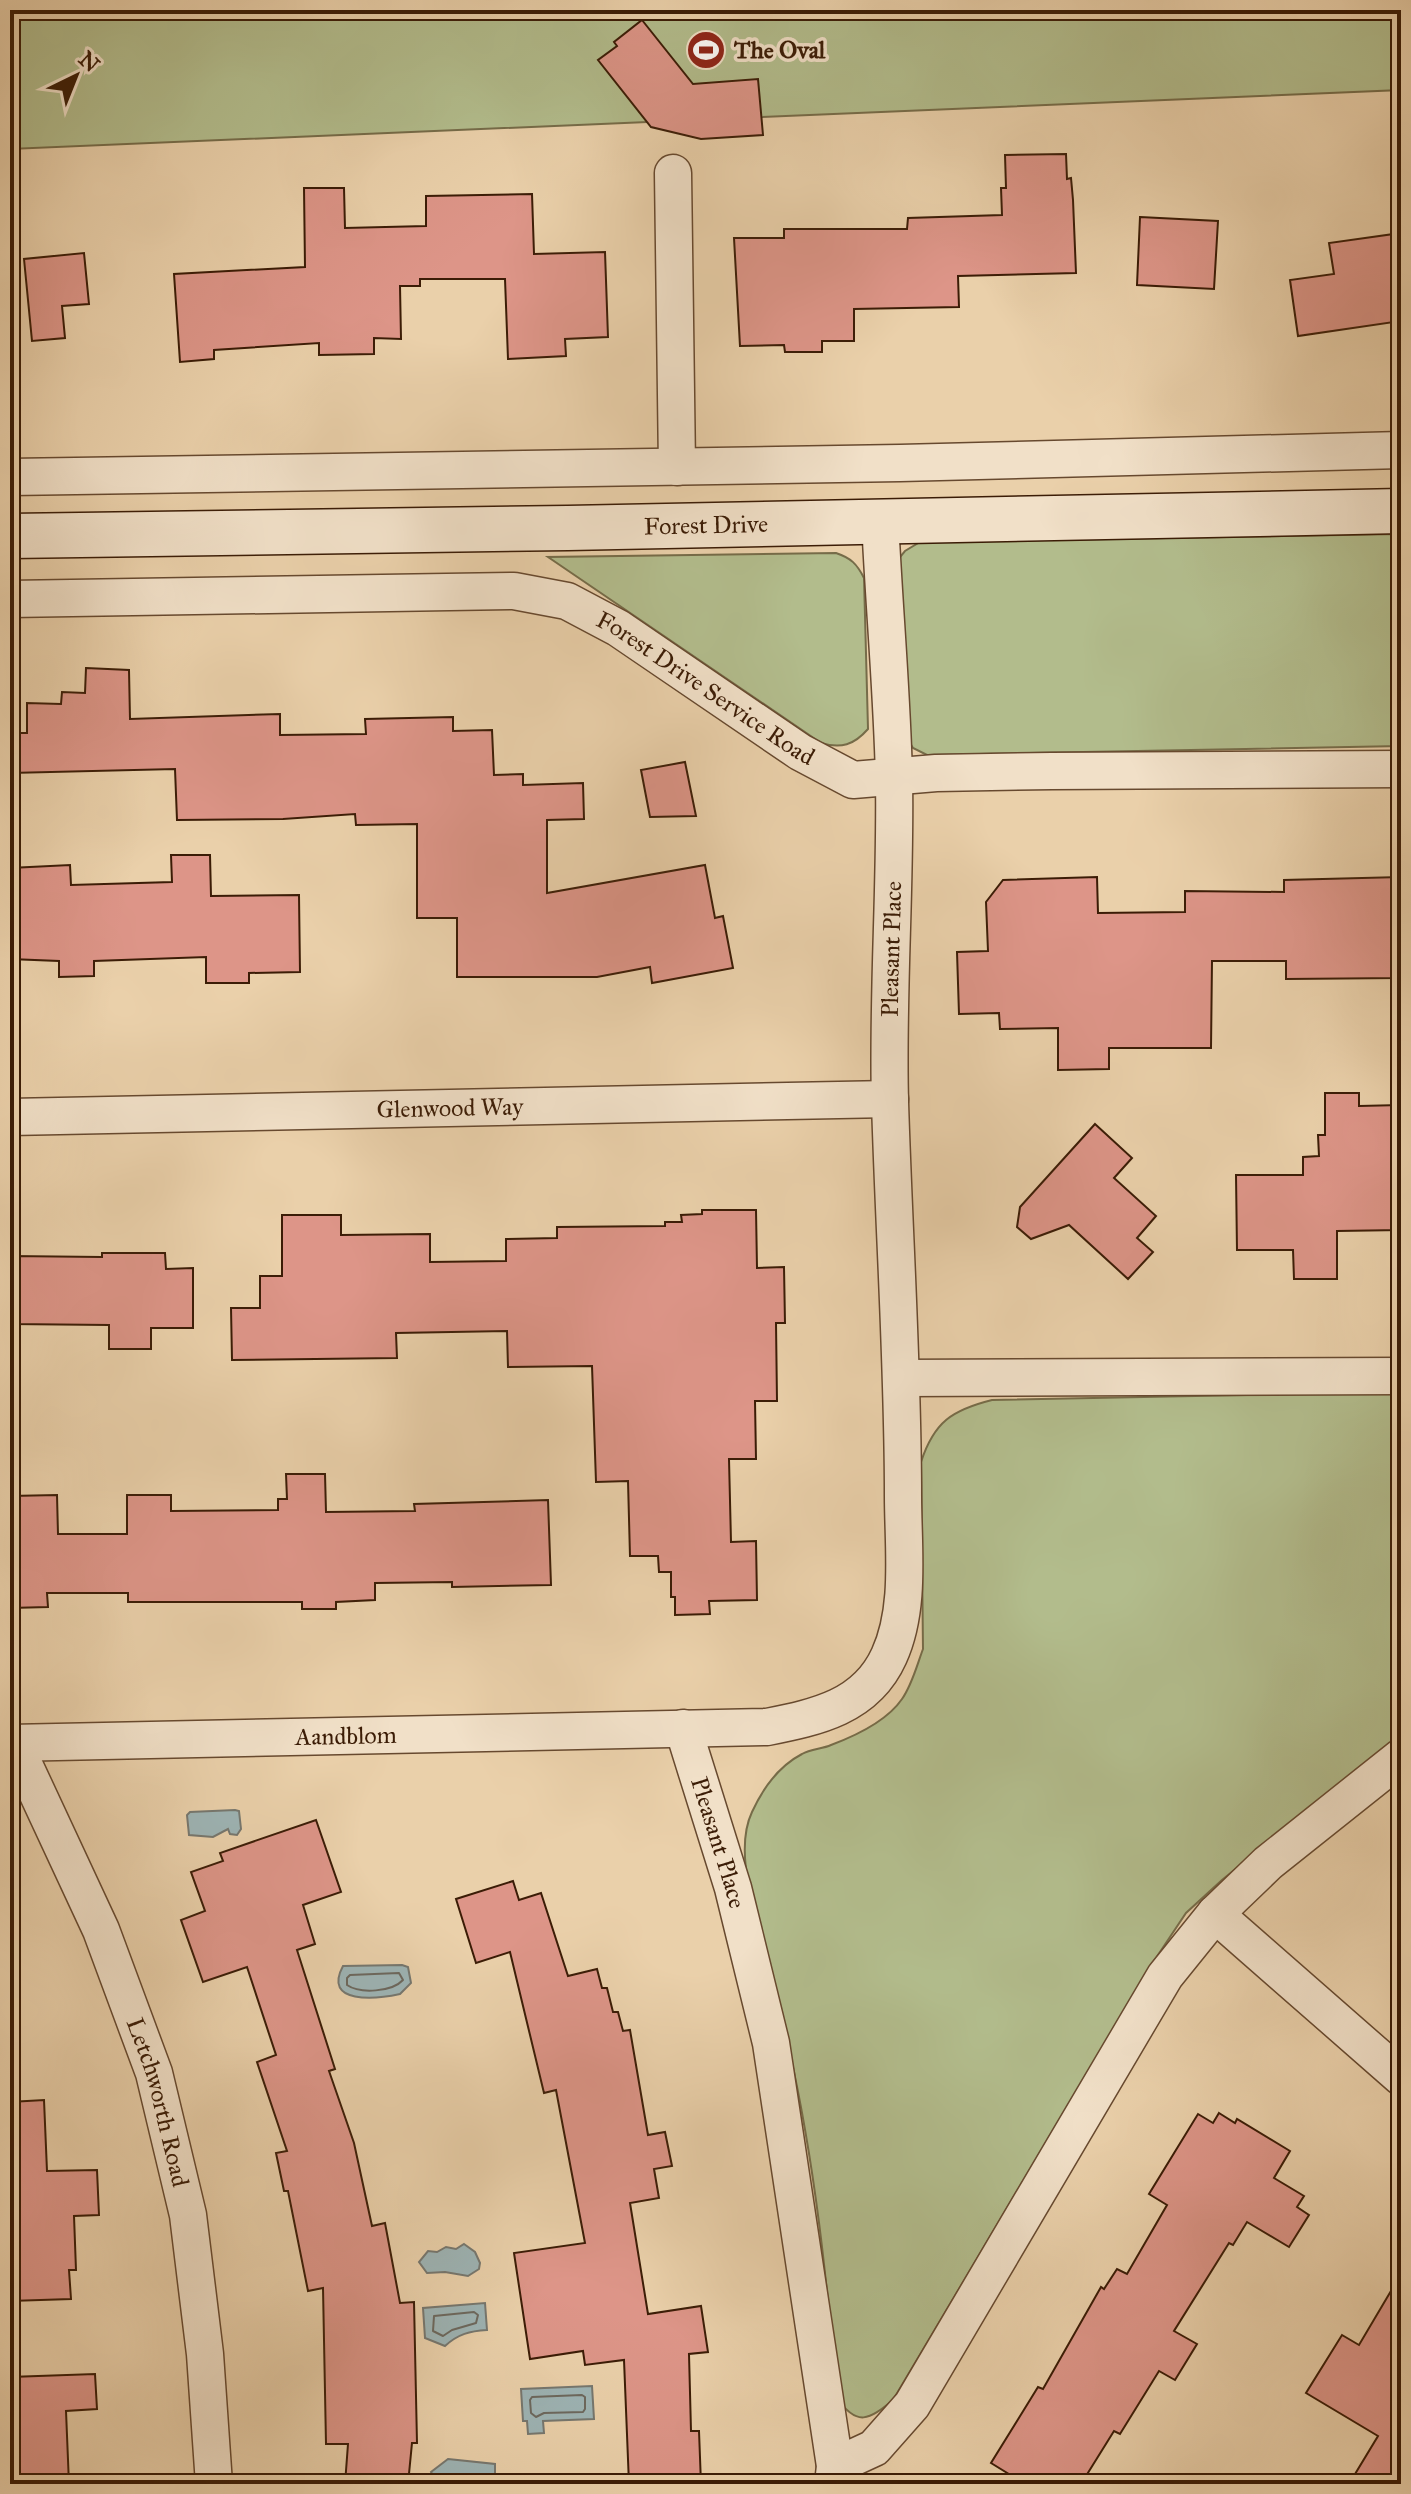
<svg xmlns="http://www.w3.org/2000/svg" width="1411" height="2494" font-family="'IM FELL Great Primer',serif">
	<rect width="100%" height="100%" fill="#ead0aa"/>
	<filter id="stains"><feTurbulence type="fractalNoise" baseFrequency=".0025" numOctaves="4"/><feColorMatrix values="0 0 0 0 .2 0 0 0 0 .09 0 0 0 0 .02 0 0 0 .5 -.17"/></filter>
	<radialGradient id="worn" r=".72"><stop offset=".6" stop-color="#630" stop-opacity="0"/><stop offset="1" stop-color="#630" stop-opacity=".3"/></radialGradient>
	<g fill="#b2bc8c" stroke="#766c49" stroke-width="2">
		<polygon points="10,10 1401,10 1401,90 10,149"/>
		<polygon points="1401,534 1401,746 927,755 913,748 902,730 895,563 905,551 920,542"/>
		<path d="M836,553C851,558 857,564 864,578L868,729C854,745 841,749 821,743L548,557Z"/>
		<path d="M1401,1392V1734L1222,1880L1186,1913L1152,1964L893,2400C869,2420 857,2427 837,2398C827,2281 815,2164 789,2049C781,2012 770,1975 761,1937C752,1901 735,1848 752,1812C763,1788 779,1766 802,1754C811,1749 822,1749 831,1745C855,1736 887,1721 902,1699C912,1685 917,1665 923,1649L921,1462C934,1422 952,1410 992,1400Z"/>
	</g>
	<g fill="#9db4b5" stroke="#76776f" stroke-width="2">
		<polygon points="235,1810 239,1811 241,1829 237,1835 230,1834 228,1829 213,1837 189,1835 187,1815 190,1812"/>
		<path d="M402,1965L408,1967L411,1983L400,1994C377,1999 322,2005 343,1966Z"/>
		<polygon points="464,2244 475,2252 480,2263 479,2269 468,2276 445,2272 427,2273 419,2262 428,2251 437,2252 446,2247 456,2249"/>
		<path d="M485,2303L487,2330C470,2331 458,2334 445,2346L425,2338L423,2308Z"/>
		<polygon points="592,2386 594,2419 543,2421 544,2433 528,2434 527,2421 523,2421 521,2389"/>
		<polygon points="448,2459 495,2464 495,2484 438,2484 431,2472"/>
	</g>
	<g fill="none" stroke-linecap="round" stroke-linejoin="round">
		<g stroke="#6c685e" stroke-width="2">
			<path d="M399,1973L403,1980C392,1992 360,1994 347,1985V1978L350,1975Z"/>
			<polygon points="474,2312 478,2315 476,2323 452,2330 443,2336 433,2331 434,2316"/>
			<polygon points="582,2395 585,2397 585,2409 583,2412 544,2413 536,2417 531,2413 530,2400 532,2397"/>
		</g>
	</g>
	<g fill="#dd9588" stroke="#3b1c06" stroke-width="2">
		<polygon points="642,20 693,84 758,79 763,135 701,139 651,127 598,60 617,46 614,42"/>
		<polygon points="1066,154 1067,179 1071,178 1073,200 1076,273 958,276 959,307 854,309 854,341 822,341 822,352 785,352 784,345 740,346 734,238 784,238 784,229 907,229 908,218 1002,215 1001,188 1006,188 1005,155"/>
		<polygon points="304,188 344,188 345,228 426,226 426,196 532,194 534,254 605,252 608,337 565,339 566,356 508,359 505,279 420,279 420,286 400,286 401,339 374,338 374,354 319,355 319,343 214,350 214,359 180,362 174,274 305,267"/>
		<polygon points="1140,217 1218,221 1214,289 1137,285"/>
		<polygon points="1401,233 1401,321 1298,336 1290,280 1334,274 1329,243"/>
		<polygon points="84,253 89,304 62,306 65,338 32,341 24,259"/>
		<polygon points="86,668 129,670 130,719 280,714 280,735 366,734 365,719 453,717 453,731 492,730 494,775 523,774 523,785 583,783 584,819 547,820 547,893 705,865 715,918 723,916 733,968 652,983 650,967 597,977 457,977 457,918 417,918 417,824 356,825 355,814 283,819 177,820 175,769 10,773 10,733 27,733 27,703 61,704 62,692 85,693"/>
		<polygon points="685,762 696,816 650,817 641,770"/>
		<polygon points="171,855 210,855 211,896 299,895 300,972 249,973 249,983 206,983 206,957 94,961 94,976 59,977 59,961 10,959 10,868 70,865 71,885 172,882"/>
		<polygon points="1097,877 1098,913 1185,912 1185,891 1284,892 1284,880 1401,877 1401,978 1286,979 1286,961 1212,961 1211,1048 1109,1048 1109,1069 1058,1070 1058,1028 1000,1029 999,1013 959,1014 957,952 988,951 986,902 1003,880"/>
		<polygon points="1325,1093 1359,1093 1359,1106 1401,1105 1401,1230 1337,1231 1337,1279 1294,1279 1293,1250 1237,1250 1236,1175 1303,1175 1303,1157 1319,1156 1318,1135 1325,1135"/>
		<polygon points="1095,1124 1132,1158 1114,1178 1156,1216 1137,1238 1153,1252 1128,1279 1069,1225 1031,1239 1017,1227 1020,1207"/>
		<polygon points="702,1210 756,1210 757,1268 784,1267 785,1323 776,1323 777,1401 755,1401 756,1459 729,1459 731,1542 756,1541 757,1600 709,1601 710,1614 675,1615 675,1597 671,1597 671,1572 659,1572 658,1556 630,1556 628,1481 596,1482 592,1366 508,1367 507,1331 396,1333 397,1358 232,1360 231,1308 260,1308 260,1276 282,1276 282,1215 341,1215 341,1235 430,1234 430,1262 506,1261 506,1239 557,1238 557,1227 665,1226 665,1222 682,1222 681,1215 702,1214"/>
		<polygon points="102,1253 165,1253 166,1269 193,1268 193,1328 151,1328 151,1349 109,1349 109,1325 10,1324 10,1256 102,1257"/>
		<polygon points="286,1474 325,1474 326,1512 415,1511 414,1504 548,1500 551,1585 452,1587 452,1582 375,1583 375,1600 336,1602 336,1609 302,1609 302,1602 128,1602 128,1593 47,1593 48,1607 10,1608 10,1496 57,1495 58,1534 127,1534 127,1495 171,1495 171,1511 278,1510 278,1499 287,1499"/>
		<polygon points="316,1820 341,1892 303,1905 315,1944 297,1950 335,2069 329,2071 354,2143 372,2226 385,2223 400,2303 414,2302 417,2443 412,2443 408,2484 345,2484 348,2444 326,2444 323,2288 308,2291 288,2191 284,2191 276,2153 287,2151 257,2062 276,2055 247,1967 203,1982 181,1920 205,1911 191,1872 223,1861 220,1853"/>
		<polygon points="513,1881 519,1900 541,1893 568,1976 597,1969 602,1988 607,1988 613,2012 618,2012 623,2031 630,2030 648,2135 665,2132 672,2166 654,2169 659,2198 630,2203 648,2314 701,2306 708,2352 689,2354 691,2431 699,2431 701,2484 629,2484 624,2360 585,2365 583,2351 530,2359 514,2253 585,2243 556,2090 544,2093 510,1952 476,1963 456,1899"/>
		<polygon points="44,2100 47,2171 97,2170 99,2215 74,2216 76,2270 69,2270 71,2299 10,2301 10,2102"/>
		<polygon points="1219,2113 1235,2123 1237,2119 1290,2151 1274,2178 1304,2196 1297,2207 1309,2215 1289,2247 1247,2222 1233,2245 1229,2243 1174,2331 1197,2344 1175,2380 1159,2371 1120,2434 1114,2431 1081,2484 1025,2484 991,2463 1038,2387 1043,2389 1101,2287 1104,2289 1117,2269 1127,2274 1167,2205 1149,2194 1198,2114 1213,2123"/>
		<polygon points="1401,2274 1401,2484 1349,2484 1378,2436 1306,2393 1342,2335 1359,2345"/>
		<polygon points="95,2374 97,2409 66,2411 69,2484 10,2484 10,2377"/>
	</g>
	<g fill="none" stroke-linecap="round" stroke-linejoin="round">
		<defs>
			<g id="street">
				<polyline points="673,173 677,467"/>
				<polyline points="10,477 900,463 1401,450"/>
				<path id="s1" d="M10,599L514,591L567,601L618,628L800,752L853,780L936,773L1052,771L1401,769"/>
				<path id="s2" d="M10,1117L890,1099"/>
				<polyline points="903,1378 1401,1376"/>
				<path id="s3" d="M683,1728L733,1888L771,2043L835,2466L833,2484"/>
				<path id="s4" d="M10,1743L767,1727C817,1717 866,1707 889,1656C911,1608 903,1548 903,1496C903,1365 894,1234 890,1102C887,994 896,886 894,778C892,692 884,606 880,520"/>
				<path id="s5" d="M14,1743L101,1930L154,2073L188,2215L205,2354L214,2484"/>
				<polyline points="1215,1914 1401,2077"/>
				<polyline points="835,2466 874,2448 912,2405 1165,1976 1215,1914 1268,1863 1401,1757"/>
			</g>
			<g id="secondary">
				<path id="s6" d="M10,536L568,528L1401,511"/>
			</g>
		</defs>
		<use href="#street" stroke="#67492f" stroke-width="39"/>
		<use href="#secondary" stroke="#3b1c06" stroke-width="47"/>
		<use href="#street" stroke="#f1e0c8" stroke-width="36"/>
		<use href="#secondary" stroke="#f1e0c8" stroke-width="44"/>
	</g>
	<defs>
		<symbol id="stadium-disc" viewBox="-11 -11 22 22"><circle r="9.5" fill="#8f2418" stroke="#f1e0c8"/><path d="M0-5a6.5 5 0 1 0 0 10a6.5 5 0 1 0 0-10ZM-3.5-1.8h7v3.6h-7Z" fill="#fff"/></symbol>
	</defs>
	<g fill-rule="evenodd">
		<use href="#stadium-disc" x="684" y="28" width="44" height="44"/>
	</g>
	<g text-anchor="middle" stroke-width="7" stroke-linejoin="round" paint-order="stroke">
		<g font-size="24" font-weight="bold" fill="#3b1c06" stroke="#f1e0c8" text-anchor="start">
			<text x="734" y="58">The Oval</text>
		</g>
		<g font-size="24" fill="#3b1c06" stroke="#f1e0c8">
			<text dy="8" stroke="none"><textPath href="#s6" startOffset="696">Forest Drive</textPath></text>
			<text dy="8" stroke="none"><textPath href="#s1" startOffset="722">Forest Drive Service Road</textPath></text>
			<text dy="8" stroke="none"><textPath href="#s4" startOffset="1614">Pleasant Place</textPath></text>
			<text dy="8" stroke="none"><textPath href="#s2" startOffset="440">Glenwood Way</textPath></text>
			<text dy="8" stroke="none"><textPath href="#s4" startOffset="336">Aandblom</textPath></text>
			<text dy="8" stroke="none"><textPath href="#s3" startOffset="120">Pleasant Place</textPath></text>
			<text dy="8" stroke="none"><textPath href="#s5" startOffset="388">Letchworth Road</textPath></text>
		</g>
	</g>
	<rect width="1411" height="2494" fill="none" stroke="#ead0aa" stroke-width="40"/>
	<rect x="12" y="12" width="1387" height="2470" fill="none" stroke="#3b1c06" stroke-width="4"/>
	<rect x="20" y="20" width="1371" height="2454" fill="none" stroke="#3b1c06" stroke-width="2"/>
	<g transform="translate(76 76) rotate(43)" stroke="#f1e0c8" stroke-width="6" paint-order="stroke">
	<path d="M0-6L14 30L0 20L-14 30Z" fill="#3b1c06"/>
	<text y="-12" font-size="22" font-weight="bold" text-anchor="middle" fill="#3b1c06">N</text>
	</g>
	<rect width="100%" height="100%" filter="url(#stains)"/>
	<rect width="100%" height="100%" fill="url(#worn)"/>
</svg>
